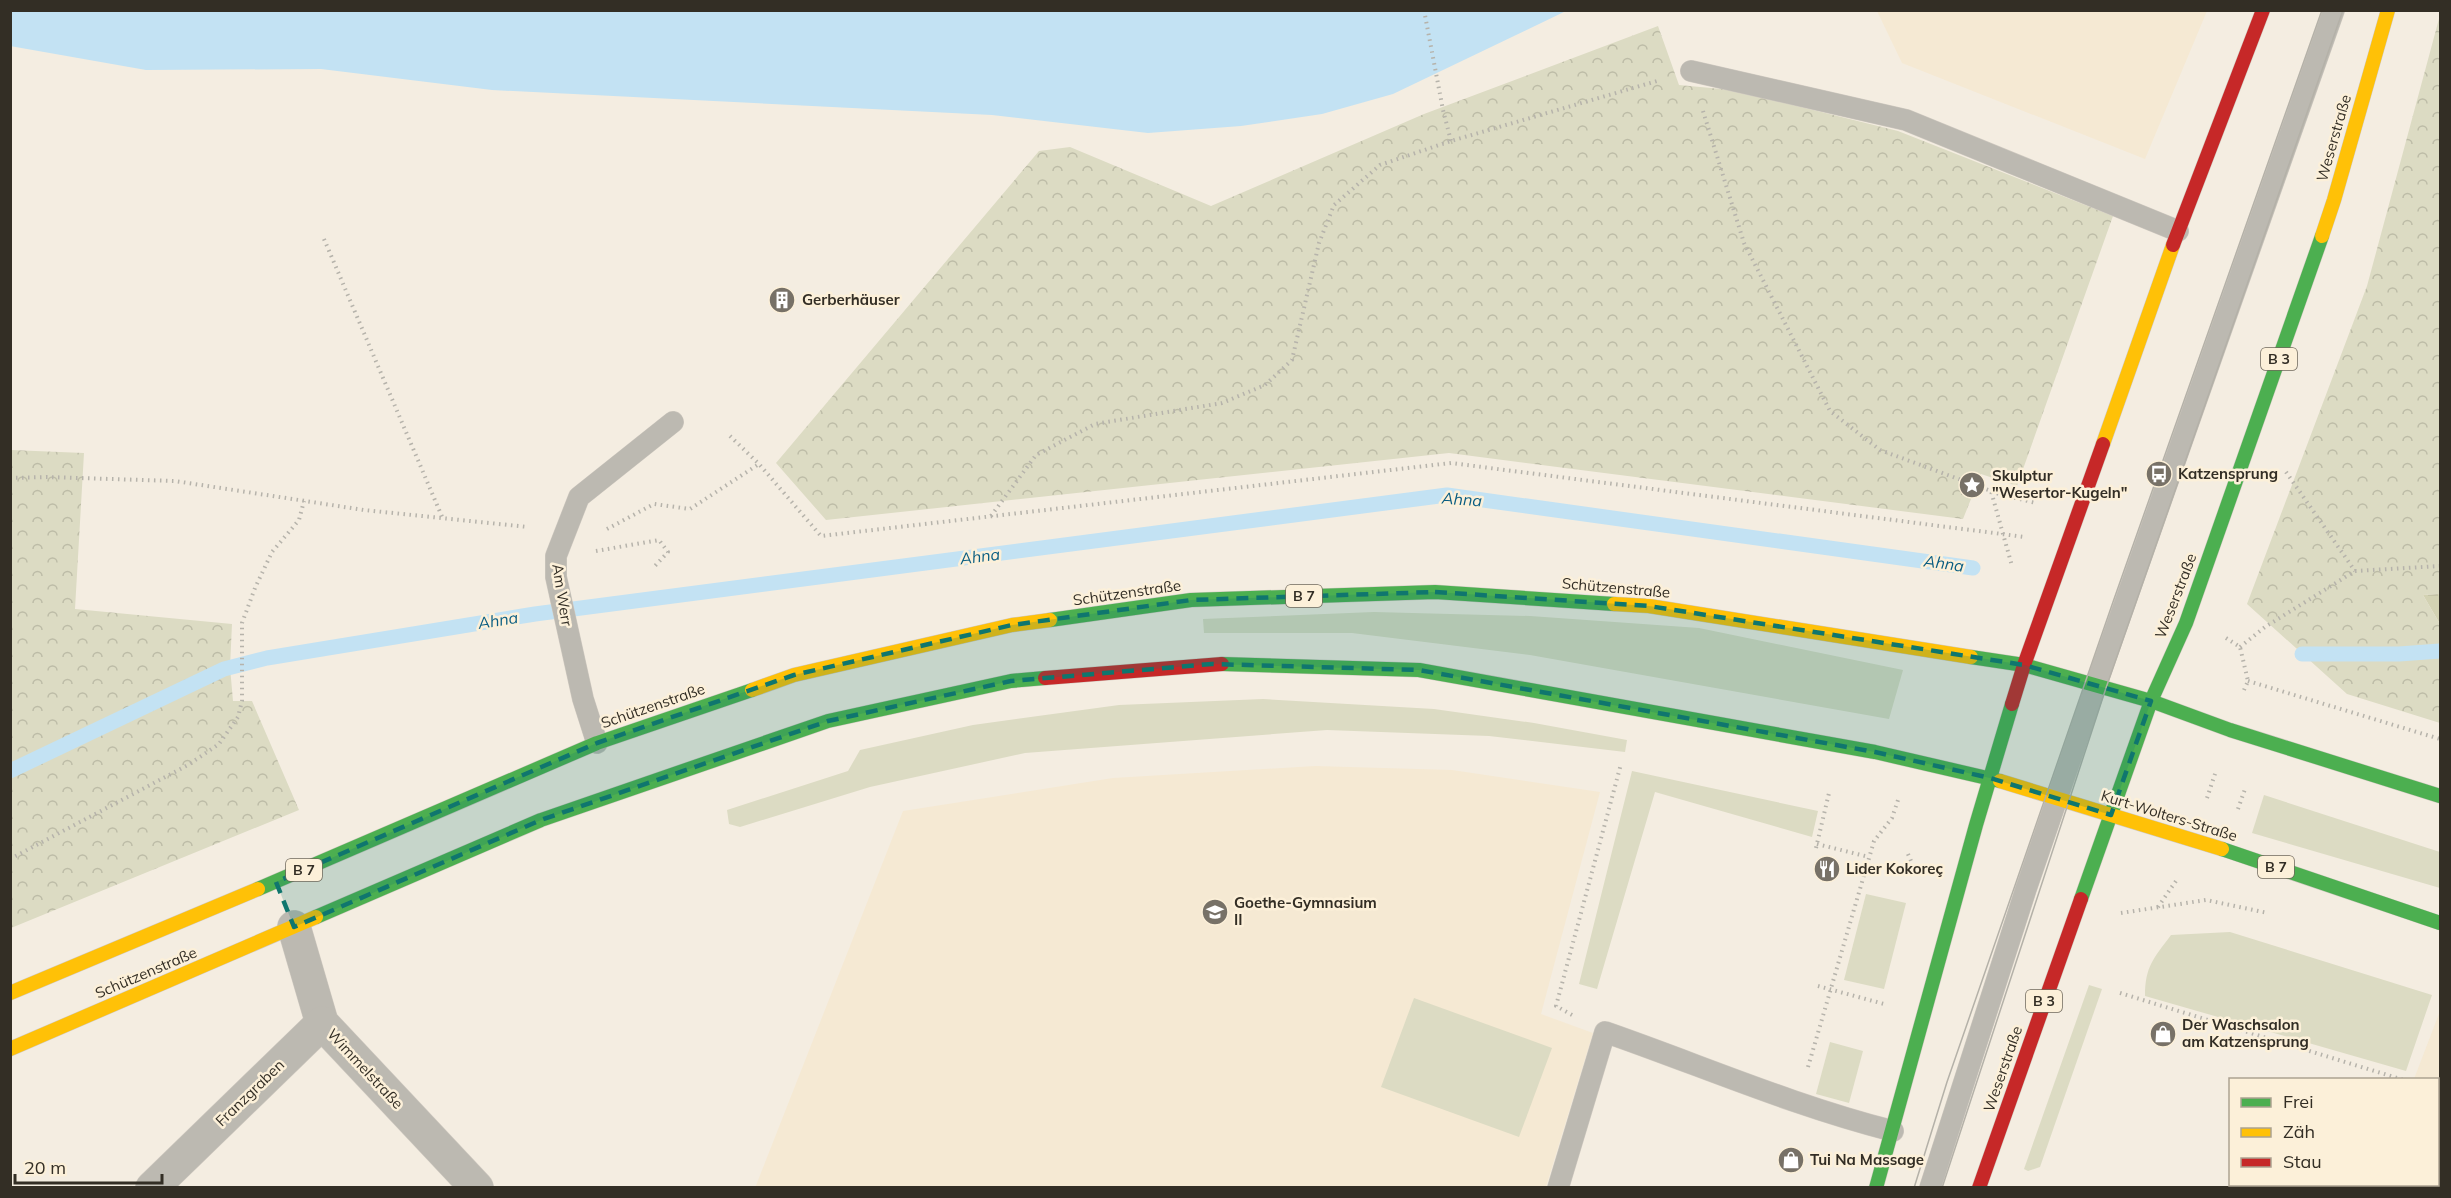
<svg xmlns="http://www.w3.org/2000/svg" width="2451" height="1198" font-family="Mulish,sans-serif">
	<defs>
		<pattern id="forest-firs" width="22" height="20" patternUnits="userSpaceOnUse" patternTransform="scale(1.5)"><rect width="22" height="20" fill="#d3d2b3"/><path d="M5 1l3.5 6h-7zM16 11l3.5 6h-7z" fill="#b6b59a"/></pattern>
		<pattern id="park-crowns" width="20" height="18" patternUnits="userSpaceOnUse" patternTransform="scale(1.5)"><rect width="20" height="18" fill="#dcdbc3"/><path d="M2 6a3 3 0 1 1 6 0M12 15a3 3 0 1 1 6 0" fill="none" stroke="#bdbca7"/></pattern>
	</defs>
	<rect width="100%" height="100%" fill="#f4ede1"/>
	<g fill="#f5e9d3">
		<polygon points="1877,11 2207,11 2145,159 1902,63"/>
		<polygon points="1315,766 1452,770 1600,792 1541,1014 1593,1033 1546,1187 755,1188 903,811 1113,778"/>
		<polygon points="2440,1011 2440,1187 2382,1188 2383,1185 2438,1184 2438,1080 2414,1079"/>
	</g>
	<g fill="#dcdbc3">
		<polygon points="1374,612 1530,616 1699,628 1903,670 1889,719 1530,655 1352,633 1204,633 1203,619"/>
		<polygon points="1263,699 1434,709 1534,723 1627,740 1625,752 1489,736 1327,730 1025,753 870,787 740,827 729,824 727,810 848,771 860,750 973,725 1119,705"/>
		<polygon points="1632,771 1818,811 1812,837 1655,792 1597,989 1579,984"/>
		<polygon points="2264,795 2440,852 2440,888 2252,833"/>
		<polygon points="1866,894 1906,903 1884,989 1844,980"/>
		<path d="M2230,932L2432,995L2406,1071L2145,996C2145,966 2154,958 2171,935Z"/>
		<polygon points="2089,985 2102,989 2040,1167 2028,1171 2024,1169"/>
		<polygon points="1414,998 1552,1048 1519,1137 1381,1087"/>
		<polygon points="1830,1042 1863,1051 1849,1103 1816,1094"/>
	</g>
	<polygon fill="url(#forest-firs)" points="2440,594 2440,624 2423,595"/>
	<g fill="url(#park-crowns)">
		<polygon points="2440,15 2440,594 2423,595 2440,624 2440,723 2347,694 2247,604 2367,286"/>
		<polygon points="1658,26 1679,85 1732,90 1898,131 2113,216 2017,486 1981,474 1963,519 1449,453 826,520 776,463 1039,151 1070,147 1211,206 1424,114"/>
		<polygon points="11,450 84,453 75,609 232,624 230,667 233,701 252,701 299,810 11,928"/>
	</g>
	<polygon fill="#c3e2f3" points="1169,10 1566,11 1393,94 1322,114 1241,126 1148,133 992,115 492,90 321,69 146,70 10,46 11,10"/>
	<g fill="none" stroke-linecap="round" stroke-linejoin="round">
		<g stroke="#c3e2f3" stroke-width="15">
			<polyline points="2302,654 2399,654 2440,651"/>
			<polyline points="10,771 224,669 267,658 535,614 1447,495 1973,568"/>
		</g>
		<defs>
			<g id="lane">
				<polyline points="1691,71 1906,120 2178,231"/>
				<polyline points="597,743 583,699 556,577 556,556 579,497 673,422"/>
				<polyline points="2438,1110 2440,1099"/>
				<polyline points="2438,1167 2440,1168"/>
				<path d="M1558,1188L1605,1032C1700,1065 1794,1106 1893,1131"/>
				<polyline points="1930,1188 2026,889 2096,685 2334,10"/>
				<polyline points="2413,1188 2414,1184"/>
			</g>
			<g id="street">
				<polyline points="294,927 322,1023 477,1188"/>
				<polyline points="152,1188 322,1023"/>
			</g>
			<g id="fast">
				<polyline points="1050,620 1191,600 1435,592 1614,604"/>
				<polyline points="1971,657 2024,665 2151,701 2230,730 2440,796"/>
				<polyline points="1222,664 1419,670 1875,752 2000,781"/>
				<polyline points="2222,849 2440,923"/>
				<polyline points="258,889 597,743 752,690"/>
				<polyline points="2081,899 2151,701 2186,623 2322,236"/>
				<polyline points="316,917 541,820 828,721 1011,681 1045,678"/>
				<polyline points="1876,1188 1976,825 2012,704"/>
			</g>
			<g id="slow">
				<polyline points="2322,236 2334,200 2388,10"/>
				<polyline points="2103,444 2173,245"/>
				<polyline points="1614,604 1649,606 1971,657"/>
				<polyline points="752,690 794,675 1012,625 1050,620"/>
				<polyline points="2000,781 2222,849"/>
				<polyline points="10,993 258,889"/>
				<polyline points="10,1049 316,917"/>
			</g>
			<g id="jam">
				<polyline points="2173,245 2263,10"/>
				<polyline points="1045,678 1222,664"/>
				<polyline points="2012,704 2024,665 2103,444"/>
				<polyline points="1979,1188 2081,899"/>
			</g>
		</defs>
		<use href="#lane" stroke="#d0cac1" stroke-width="22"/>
		<use href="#street" stroke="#d0cac1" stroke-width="34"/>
		<use href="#fast" stroke="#d0cac1" stroke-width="15"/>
		<use href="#slow" stroke="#d0cac1" stroke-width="15"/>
		<use href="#jam" stroke="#d0cac1" stroke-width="15"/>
		<g stroke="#b6b3ab" stroke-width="4" stroke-dasharray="1.5 4.5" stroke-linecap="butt">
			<polyline points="1424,10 1443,110 1451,141"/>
			<polyline points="1703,111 1744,243 1830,411 1880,450 1991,491 2012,566"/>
			<polyline points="324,239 443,519"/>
			<polyline points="730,436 759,464 821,536 1451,463 2025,537"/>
			<polyline points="2286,472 2355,571"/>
			<polyline points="10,478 47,477 175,481 364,510 528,527"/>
			<polyline points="1991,492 2036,503"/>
			<polyline points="991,516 1036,455 1095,424 1222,403 1265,385 1292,360 1319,243 1334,205 1380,165 1451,141 1657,81"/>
			<polyline points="607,529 654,504 690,509 759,464"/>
			<polyline points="596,551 659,540 668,552 653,568"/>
			<polyline points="2226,638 2240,647 2248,681 2244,690"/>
			<polyline points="2240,647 2265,627 2355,571 2440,566"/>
			<polyline points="2248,681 2440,739"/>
			<polyline points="2207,798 2216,771"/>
			<polyline points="2238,809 2245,789"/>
			<polyline points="1817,844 1869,857"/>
			<polyline points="1816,848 1829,793"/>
			<polyline points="1908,854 1917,875"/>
			<polyline points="10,859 188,765 219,744 238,717 242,701 242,623 255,588 272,552 299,520 304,501"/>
			<polyline points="2158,907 2178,878"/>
			<polyline points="2121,913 2206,900 2268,913"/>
			<polyline points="1818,986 1884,1004"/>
			<polyline points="2120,993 2404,1080"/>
			<polyline points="1572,1015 1556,1006 1621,764"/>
			<polyline points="1808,1067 1874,841 1892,818 1898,800"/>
		</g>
		<use href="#lane" stroke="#bcb9b1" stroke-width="21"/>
		<use href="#street" stroke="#bcb9b1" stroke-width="33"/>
		<use href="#fast" stroke="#4caf50" stroke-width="14"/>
		<use href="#slow" stroke="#ffc107" stroke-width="14"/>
		<use href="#jam" stroke="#c62828" stroke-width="14"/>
		<g stroke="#b4b1a8" stroke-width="1.5">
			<polyline points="1914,1188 1947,1082 2113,602 2322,10"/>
			<polyline points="1942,1188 2106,688 2343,10"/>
		</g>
	</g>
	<path fill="#0f766e" fill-opacity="0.2" stroke="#0f766e" stroke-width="4.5" stroke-dasharray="12 8" stroke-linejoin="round" d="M1435,592L1649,606L2024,665L2151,701L2111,815L1990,778L1875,752L1419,670L1212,664L1011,681L828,721L541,820L294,927L276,882L597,743L794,675L1012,625L1191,600Z"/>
	<defs>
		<symbol id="building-disc" viewBox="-11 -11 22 22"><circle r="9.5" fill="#777167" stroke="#fcf0d9"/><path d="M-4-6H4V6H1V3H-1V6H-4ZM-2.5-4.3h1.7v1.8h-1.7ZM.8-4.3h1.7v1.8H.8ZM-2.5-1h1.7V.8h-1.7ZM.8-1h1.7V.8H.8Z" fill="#fff"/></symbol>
		<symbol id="bus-disc" viewBox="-11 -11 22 22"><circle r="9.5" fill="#777167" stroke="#fcf0d9"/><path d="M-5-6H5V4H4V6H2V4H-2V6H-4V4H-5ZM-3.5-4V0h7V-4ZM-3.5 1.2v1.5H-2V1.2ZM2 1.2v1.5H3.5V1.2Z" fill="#fff"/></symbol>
		<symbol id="sight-disc" viewBox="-11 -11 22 22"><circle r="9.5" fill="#777167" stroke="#fcf0d9"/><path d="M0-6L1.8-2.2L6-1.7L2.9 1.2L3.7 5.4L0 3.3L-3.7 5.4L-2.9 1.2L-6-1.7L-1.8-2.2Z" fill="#fff"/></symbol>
		<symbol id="restaurant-disc" viewBox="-11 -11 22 22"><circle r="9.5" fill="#777167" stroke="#fcf0d9"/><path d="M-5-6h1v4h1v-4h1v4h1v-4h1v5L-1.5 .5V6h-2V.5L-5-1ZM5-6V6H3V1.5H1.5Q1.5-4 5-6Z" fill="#fff"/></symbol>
		<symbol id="school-disc" viewBox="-11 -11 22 22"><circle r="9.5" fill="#777167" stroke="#fcf0d9"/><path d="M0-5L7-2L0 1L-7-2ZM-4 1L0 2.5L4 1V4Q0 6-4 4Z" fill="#fff"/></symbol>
		<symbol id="shop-disc" viewBox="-11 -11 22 22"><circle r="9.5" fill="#777167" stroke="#fcf0d9"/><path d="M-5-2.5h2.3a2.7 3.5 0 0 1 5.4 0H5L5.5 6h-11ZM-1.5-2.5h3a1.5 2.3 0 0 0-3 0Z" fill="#fff"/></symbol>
	</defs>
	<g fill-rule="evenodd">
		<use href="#building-disc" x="767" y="285" width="30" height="30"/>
		<use href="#bus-disc" x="2144" y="459" width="30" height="30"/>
		<use href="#sight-disc" x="1957" y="470" width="30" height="30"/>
		<use href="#restaurant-disc" x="1812" y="854" width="30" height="30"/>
		<use href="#school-disc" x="1200" y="897" width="30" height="30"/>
		<use href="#shop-disc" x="2148" y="1019" width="30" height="30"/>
		<use href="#shop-disc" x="1776" y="1145" width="30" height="30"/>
	</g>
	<g text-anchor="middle" stroke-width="5" stroke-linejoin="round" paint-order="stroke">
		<g fill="#fcf0d9" stroke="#6f685b" stroke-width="1.5">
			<rect x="2261" y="348" width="36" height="22" rx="4.5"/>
			<rect x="1286" y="585" width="36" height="22" rx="4.5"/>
			<rect x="2258" y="856" width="36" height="22" rx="4.5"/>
			<rect x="286" y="859" width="36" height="22" rx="4.5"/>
			<rect x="2026" y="990" width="36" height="22" rx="4.5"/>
		</g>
		<g font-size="14" font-weight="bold" fill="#332e25">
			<text x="2279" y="364">B 3</text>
			<text x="1304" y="601">B 7</text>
			<text x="2276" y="872">B 7</text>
			<text x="304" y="875">B 7</text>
			<text x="2044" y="1006">B 3</text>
		</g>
		<g font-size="15" fill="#332e25" stroke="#fcf0d9">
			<text transform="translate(2334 138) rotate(-74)" y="5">Weserstraße</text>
			<text transform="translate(1616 588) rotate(5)" y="5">Schützenstraße</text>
			<text transform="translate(1127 593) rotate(-8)" y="5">Schützenstraße</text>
			<text transform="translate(562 595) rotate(81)" y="5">Am Werr</text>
			<text transform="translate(2176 596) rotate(-69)" y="5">Weserstraße</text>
			<text transform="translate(653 706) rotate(-19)" y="5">Schützenstraße</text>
			<text transform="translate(2169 816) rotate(17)" y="5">Kurt-Wolters-Straße</text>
			<text transform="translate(146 973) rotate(-23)" y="5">Schützenstraße</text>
			<text transform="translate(365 1069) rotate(47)" y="5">Wimmelstraße</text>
			<text transform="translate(2003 1069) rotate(-71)" y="5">Weserstraße</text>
			<text transform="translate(250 1093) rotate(-44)" y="5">Franzgraben</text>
		</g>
		<g font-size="15" font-weight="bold" fill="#332e25" stroke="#fcf0d9" text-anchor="start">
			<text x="802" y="305">Gerberhäuser</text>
			<text x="2178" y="479">Katzensprung</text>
			<text x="1992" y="481">Skulptur<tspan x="1992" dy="17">"Wesertor-Kugeln"</tspan></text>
			<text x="1846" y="874">Lider Kokoreç</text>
			<text x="1234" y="908">Goethe-Gymnasium<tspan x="1234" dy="17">II</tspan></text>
			<text x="2182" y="1030">Der Waschsalon<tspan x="2182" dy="17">am Katzensprung</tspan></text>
			<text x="1810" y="1165">Tui Na Massage</text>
		</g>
		<g font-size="16" font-style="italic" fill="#095d82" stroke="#fcf0d9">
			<text transform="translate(1462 499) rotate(4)" y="6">Ahna</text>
			<text transform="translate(980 556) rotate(-7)" y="6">Ahna</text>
			<text transform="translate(1944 563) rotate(8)" y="6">Ahna</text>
			<text transform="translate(498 620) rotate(-9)" y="6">Ahna</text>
		</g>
	</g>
	<rect width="2451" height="1198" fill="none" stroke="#332e25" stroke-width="24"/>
	<rect x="2229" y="1078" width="210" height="108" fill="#fcf0d9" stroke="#aca291" stroke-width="1.5"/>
	<rect x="2241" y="1098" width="30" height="9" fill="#4caf50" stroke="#aca291" stroke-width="1.5"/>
	<text x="2283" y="1108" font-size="18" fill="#332e25">Frei</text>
	<rect x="2241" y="1128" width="30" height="9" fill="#ffc107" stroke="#aca291" stroke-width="1.5"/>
	<text x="2283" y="1138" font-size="18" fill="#332e25">Zäh</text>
	<rect x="2241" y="1158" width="30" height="9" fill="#c62828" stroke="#aca291" stroke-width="1.5"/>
	<text x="2283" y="1168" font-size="18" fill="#332e25">Stau</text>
	<path d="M15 1174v9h147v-9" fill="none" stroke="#332e25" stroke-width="3"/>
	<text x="24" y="1174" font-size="18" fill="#332e25" stroke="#fcf0d9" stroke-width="4.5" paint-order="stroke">20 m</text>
</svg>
